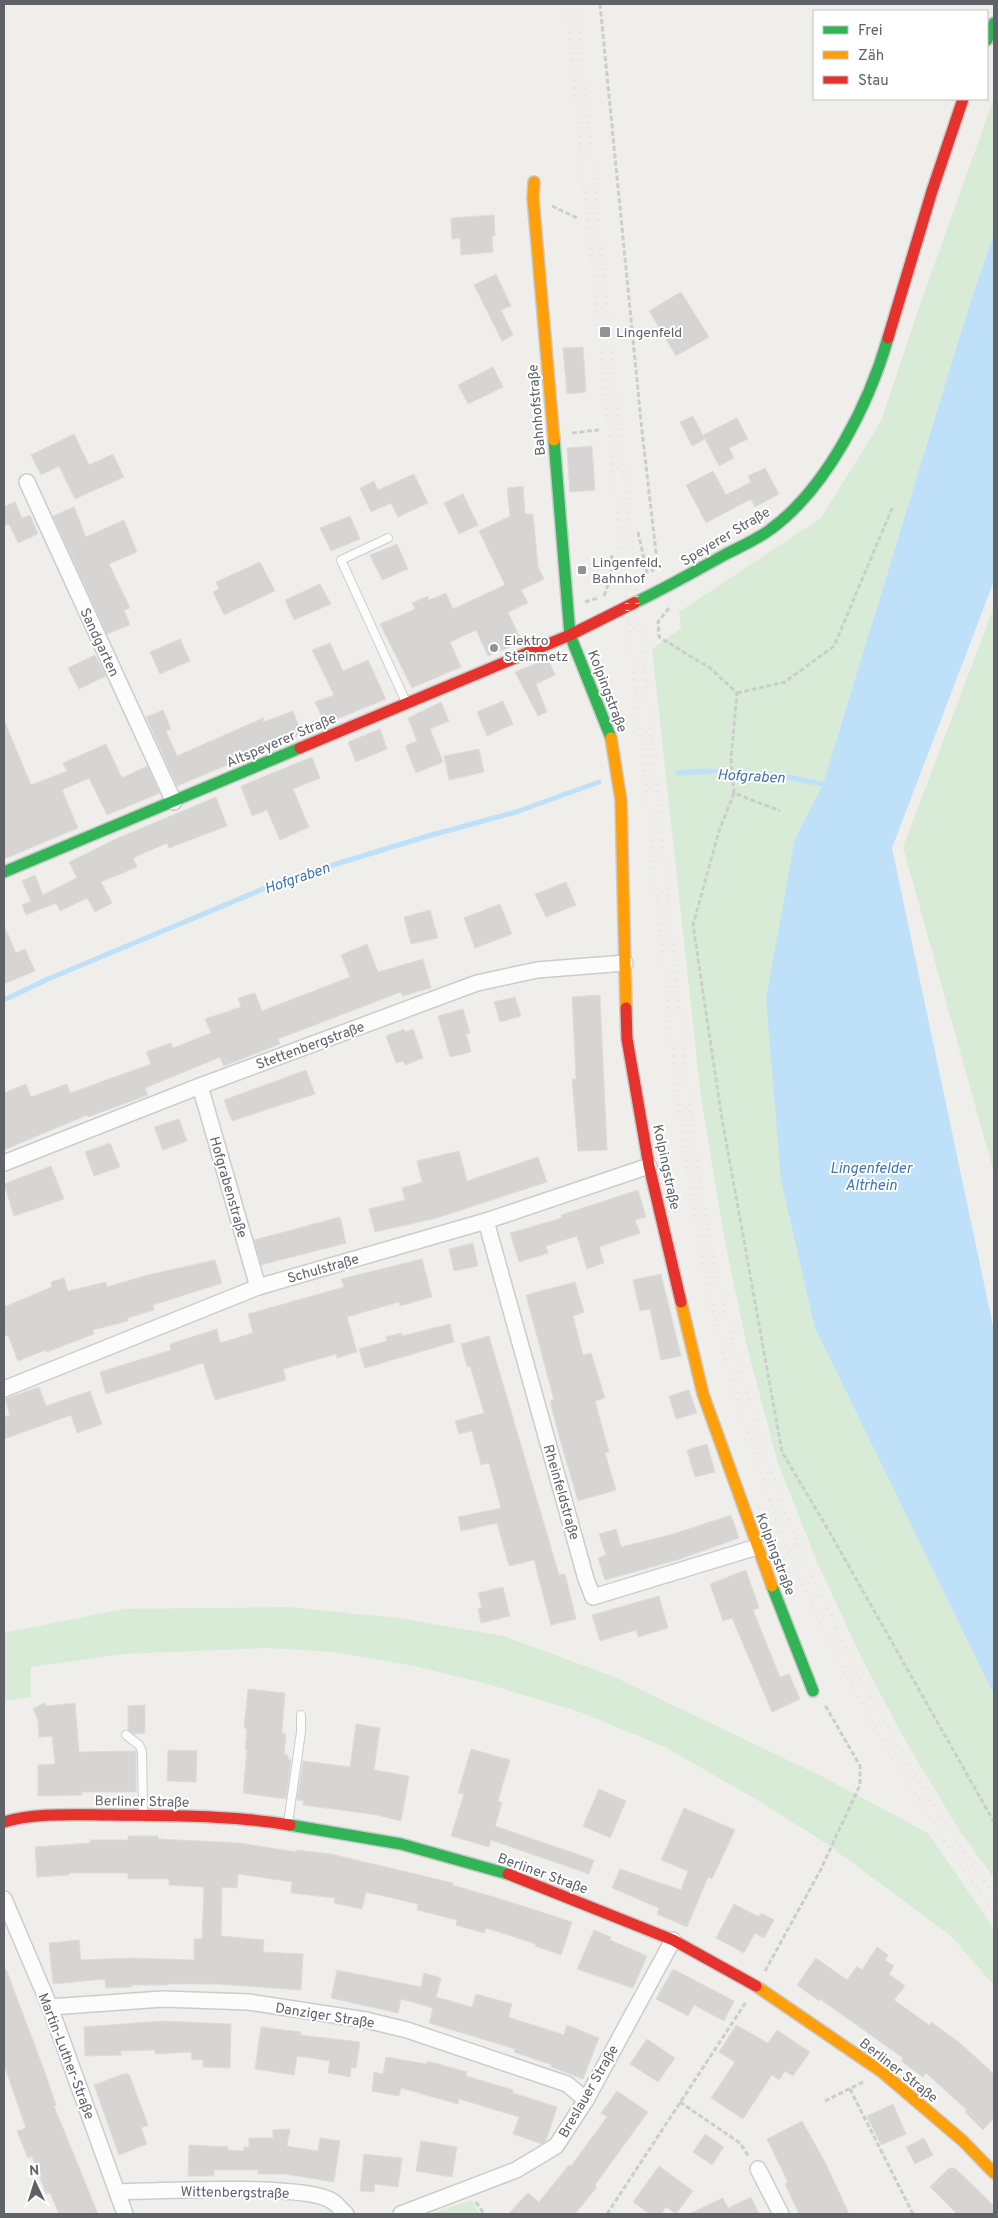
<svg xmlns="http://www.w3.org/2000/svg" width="998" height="2218" font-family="Overpass,sans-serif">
	<rect width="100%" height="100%" fill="#efeeea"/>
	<g fill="#d8ebd6">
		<polygon points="994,98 994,234 970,303 823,784 795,839 815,1328 994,1695 994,1878 961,1833 906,1742 863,1661 817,1562 778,1463 748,1351 724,1237 701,1097 652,649 681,628 679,612 821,518 881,421 921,302"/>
		<polygon points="994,607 994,1173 903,847"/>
		<polygon points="287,1607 398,1618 503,1636 612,1676 823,1777 928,1833 994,1929 994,1985 950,1935 824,1842 754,1798 665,1747 580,1712 484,1683 414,1666 334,1652 265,1648 123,1654 31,1667 31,1697 4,1701 4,1633 124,1609"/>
		<polygon points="471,2200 480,2214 431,2214"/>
	</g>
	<polygon fill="#bfe0f9" points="994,234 994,581 892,848 994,1331 994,1695 815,1328 781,1180 766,999 795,839 823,784 970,303"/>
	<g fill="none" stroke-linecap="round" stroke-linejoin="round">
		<g stroke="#bfe0f9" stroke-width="5">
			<polyline points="678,773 711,771 777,775 823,784"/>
			<polyline points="4,1000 48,979 287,879 428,836 516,812 599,782"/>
		</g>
	</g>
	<g fill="#d6d5d3" stroke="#deddd9">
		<polygon points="494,215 495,236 492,236 493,252 461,255 460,238 452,239 451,218"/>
		<polygon points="496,274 511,306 501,310 513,335 502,341 474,285"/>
		<polygon points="681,292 709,337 676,356 649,311"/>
		<polygon points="583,347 586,392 567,394 563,348"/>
		<polygon points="493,367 503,387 468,404 458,385"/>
		<polygon points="693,416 705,439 692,446 680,422"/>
		<polygon points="737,418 748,439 729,448 734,458 719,466 703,435"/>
		<polygon points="74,434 89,465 113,454 124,477 75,499 59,466 41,475 31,455"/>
		<polygon points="592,446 595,490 570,492 567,448"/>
		<polygon points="765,468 779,494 755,507 751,499 706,523 686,485 713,471 726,495 751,482 748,476"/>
		<polygon points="414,474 428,503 398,517 391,503 371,512 360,488 374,481 378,490"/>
		<polygon points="523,486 525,514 533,514 538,567 544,579 521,590 528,603 508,612 522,642 488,656 476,630 450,642 461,667 412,688 380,624 415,609 412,603 428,596 429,600 446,593 453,609 505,585 479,531 510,516 507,488"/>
		<polygon points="463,494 478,525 459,534 444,503"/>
		<polygon points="15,502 22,518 30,515 38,534 18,543 9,524 4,526 4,507"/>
		<polygon points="74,507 86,537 124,520 137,552 109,564 130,608 124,610 130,625 107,634 53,516"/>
		<polygon points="350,516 360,539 331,551 320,528"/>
		<polygon points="397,544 408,569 382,580 370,555"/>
		<polygon points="260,562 275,591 224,615 213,592 219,589 216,582"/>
		<polygon points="320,584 331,604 294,620 285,600"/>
		<polygon points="180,639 190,661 160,674 150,652"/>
		<polygon points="330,643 343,671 368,660 386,699 325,724 315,702 334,695 312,650"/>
		<polygon points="95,655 106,676 79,689 68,668"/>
		<polygon points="548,659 555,675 536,684 547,712 538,716 515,672"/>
		<polygon points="503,701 513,724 487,736 477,712"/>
		<polygon points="441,702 449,721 430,729 443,762 416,773 405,746 417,741 408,718"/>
		<polygon points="163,710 171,729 166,731 177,756 263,718 264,722 293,711 302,734 177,786 146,717"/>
		<polygon points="4,720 31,785 67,771 63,763 106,744 122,778 147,766 160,793 107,815 89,778 62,790 78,828 4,859"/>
		<polygon points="380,729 387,749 356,762 348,742"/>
		<polygon points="479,749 484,772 449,780 444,756"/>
		<polygon points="312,757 320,778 293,789 309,827 280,840 267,810 252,816 241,786"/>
		<polygon points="216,797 227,826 169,848 167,843 133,858 137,867 101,882 112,903 95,912 87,898 60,911 56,903 26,915 22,905 31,901 22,881 35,875 43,895 77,878 69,862 118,838"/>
		<polygon points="566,882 576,905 546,917 535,894"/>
		<polygon points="500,904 512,934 475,948 464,918"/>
		<polygon points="430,910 438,938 411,944 404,917"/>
		<polygon points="4,925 16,953 25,949 35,971 4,984"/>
		<polygon points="367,944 378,972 423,959 431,988 402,996 401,992 278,1039 280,1044 224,1066 220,1057 145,1088 148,1095 88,1117 87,1115 4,1150 4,1093 26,1084 31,1097 67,1084 70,1093 151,1064 146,1052 171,1043 173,1048 211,1033 205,1019 241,1007 238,998 255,993 262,1011 350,977 341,955"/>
		<polygon points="600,995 607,1150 578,1151 572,1079 576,1079 572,997"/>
		<polygon points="515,997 521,1016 500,1022 494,1002"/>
		<polygon points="463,1009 470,1033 466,1034 471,1052 450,1057 438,1016"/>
		<polygon points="404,1029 405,1032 413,1029 423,1058 405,1065 403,1061 396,1063 386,1036"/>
		<polygon points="306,1070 315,1094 232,1121 224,1100"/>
		<polygon points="179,1119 187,1141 163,1150 154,1127"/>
		<polygon points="110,1143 120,1167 94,1176 85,1152"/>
		<polygon points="459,1151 467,1181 538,1157 547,1182 437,1218 375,1232 369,1209 405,1200 402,1188 422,1182 417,1161"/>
		<polygon points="51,1166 64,1199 14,1216 4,1184"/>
		<polygon points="638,1190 646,1217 635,1220 640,1233 599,1247 604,1263 587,1269 577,1236 546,1246 548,1253 519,1262 510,1233 562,1218 561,1215"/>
		<polygon points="340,1217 346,1243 261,1265 254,1240"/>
		<polygon points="473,1243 478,1266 454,1271 449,1249"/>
		<polygon points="422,1259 432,1297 400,1306 399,1302 347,1317 357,1352 337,1358 336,1354 283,1369 286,1380 215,1400 203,1363 106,1394 100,1372 171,1350 170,1344 217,1329 220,1343 253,1333 248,1314 344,1287 341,1279"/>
		<polygon points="215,1260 222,1283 153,1305 154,1310 127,1318 128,1321 93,1330 94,1334 47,1352 46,1350 18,1361 8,1335 4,1336 4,1307 52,1287 51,1282 64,1278 68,1291 106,1282 107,1287 144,1276"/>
		<polygon points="661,1274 681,1356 661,1360 650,1309 640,1311 633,1280"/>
		<polygon points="575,1282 584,1312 573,1316 583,1355 591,1353 605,1398 595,1401 609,1452 605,1453 616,1490 578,1501 559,1436 550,1401 554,1400 526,1295"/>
		<polygon points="450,1324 454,1342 365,1368 359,1349 387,1341 386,1337 401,1333 402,1336"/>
		<polygon points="489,1336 559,1575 565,1574 576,1619 551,1625 534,1560 509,1566 497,1523 461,1531 458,1517 501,1508 489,1463 481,1465 472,1431 459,1434 455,1421 484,1413 470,1366 467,1367 461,1344"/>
		<polygon points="39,1387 46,1406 90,1391 102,1424 77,1433 71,1415 4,1439 4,1417 10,1415 5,1399"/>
		<polygon points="689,1390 697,1413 676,1419 669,1396"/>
		<polygon points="707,1444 715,1472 695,1477 687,1450"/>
		<polygon points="731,1515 739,1538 677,1560 605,1580 598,1558 606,1555 599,1534 616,1529 621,1547 670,1535"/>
		<polygon points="746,1570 759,1608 753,1610 780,1677 789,1674 800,1699 772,1712 732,1618 723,1621 710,1584"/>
		<polygon points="503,1587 510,1616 481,1623 478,1609 482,1608 478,1593"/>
		<polygon points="659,1596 668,1628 638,1637 636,1630 600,1641 592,1615"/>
		<polygon points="248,1689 285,1693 282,1733 286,1734 284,1754 288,1755 288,1759 291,1760 286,1799 243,1793 247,1750 245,1749 247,1729 244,1728"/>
		<polygon points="44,1703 47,1706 75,1703 79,1752 136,1751 136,1792 82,1792 82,1795 38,1796 38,1765 55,1764 52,1736 39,1737 38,1720 33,1709"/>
		<polygon points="145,1705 145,1733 133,1734 128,1730 128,1706"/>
		<polygon points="356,1724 380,1728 374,1770 409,1776 401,1821 377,1815 303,1805 304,1801 297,1800 303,1761 350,1767"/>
		<polygon points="471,1749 510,1760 498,1801 502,1803 495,1826 594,1860 589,1874 491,1840 489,1847 451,1836 464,1794 458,1793"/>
		<polygon points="168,1750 197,1751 196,1782 167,1781"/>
		<polygon points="599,1789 626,1801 610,1838 583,1826"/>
		<polygon points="684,1808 735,1830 712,1879 708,1877 687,1927 657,1914 659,1908 612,1888 620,1869 681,1890 688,1871 661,1860"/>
		<polygon points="128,1836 158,1836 158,1839 240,1843 296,1852 296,1850 331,1854 453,1883 452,1885 504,1900 572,1922 561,1955 535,1946 536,1944 486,1928 484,1933 456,1925 457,1920 417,1910 418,1904 366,1892 362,1909 334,1903 335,1898 291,1893 292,1882 238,1874 237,1888 222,1887 221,1936 264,1940 263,1952 303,1954 301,1990 217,1984 168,1984 168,1985 132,1985 132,1987 106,1988 105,1979 53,1984 49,1943 79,1940 81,1960 131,1958 194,1960 194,1939 202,1939 204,1887 169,1885 169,1879 128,1879 128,1873 69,1873 69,1875 37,1877 35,1847 90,1843 90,1840 128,1840"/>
		<polygon points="734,1904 759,1917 761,1913 774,1920 764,1938 755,1933 744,1953 716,1938"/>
		<polygon points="594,1930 611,1937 610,1940 647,1956 633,1988 577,1969"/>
		<polygon points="877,1947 888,1955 885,1960 894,1966 889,1974 905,1986 894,2000 929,2025 931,2022 960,2043 994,2074 994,2118 983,2130 965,2112 967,2110 926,2073 923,2077 901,2061 903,2058 820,1999 819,2001 797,1985 816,1958 847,1980 857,1966 862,1970"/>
		<polygon points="4,1969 6,1969 43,2067 56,2105 54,2106 98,2214 59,2214 50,2193 46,2194 32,2156 28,2158 17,2131 26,2128 4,2065"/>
		<polygon points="673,1969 734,2001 724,2021 694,2005 688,2016 656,1999"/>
		<polygon points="337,1970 421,1987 424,1973 441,1978 436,1997 472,2007 476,1994 512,2004 508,2017 564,2035 567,2025 599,2038 583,2079 551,2067 552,2065 514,2052 515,2049 429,2023 433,2008 401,1999 398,2013 331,1998"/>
		<polygon points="162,2021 231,2024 230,2068 203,2067 203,2060 192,2060 191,2052 155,2054 155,2050 120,2051 122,2055 85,2056 84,2027"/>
		<polygon points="736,2025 768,2043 777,2030 810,2052 793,2076 785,2071 779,2080 772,2075 743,2119 711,2098 735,2062 719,2052"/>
		<polygon points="261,2027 301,2032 300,2035 360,2042 356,2068 351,2067 350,2077 328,2073 330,2061 297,2056 294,2075 255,2069"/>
		<polygon points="647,2039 675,2058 658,2082 630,2064"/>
		<polygon points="386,2057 427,2064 427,2061 467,2072 466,2076 513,2090 513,2093 557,2107 546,2141 542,2144 513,2134 519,2117 459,2099 458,2104 401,2088 399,2096 372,2091 374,2072 383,2074"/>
		<polygon points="123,2074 129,2074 148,2125 141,2128 147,2144 119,2155 94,2085"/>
		<polygon points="617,2091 648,2112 595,2185 597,2187 575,2214 508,2214 528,2193 539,2202 569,2165 571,2166 607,2117 601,2113"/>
		<polygon points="893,2104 906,2134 881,2145 867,2116"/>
		<polygon points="802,2121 826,2164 849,2214 799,2214 785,2184 788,2182 767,2139"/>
		<polygon points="290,2129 287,2146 318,2151 320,2138 340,2141 334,2182 284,2174 258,2174 258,2170 214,2170 214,2176 188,2176 189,2145 228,2147 228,2150 243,2151 244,2147 249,2147 249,2138 273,2138 273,2130"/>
		<polygon points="705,2134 724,2147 712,2165 693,2152"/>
		<polygon points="924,2138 933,2155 915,2164 906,2147"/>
		<polygon points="421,2141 457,2147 452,2177 416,2171"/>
		<polygon points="364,2154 402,2158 398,2187 375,2184 374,2192 360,2191"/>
		<polygon points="659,2166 693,2191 676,2214 666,2207 661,2214 650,2214 633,2202"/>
		<polygon points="949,2168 955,2168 994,2206 994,2214 957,2214 930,2187"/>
		<polygon points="751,2197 759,2214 689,2214 723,2198 728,2208"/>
	</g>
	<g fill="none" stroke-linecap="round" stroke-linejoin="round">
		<defs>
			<g id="lane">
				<polyline points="388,538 341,560 406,702"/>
				<polyline points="126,1735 139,1745 142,1751 143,1814"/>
				<polyline points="288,1823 301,1732 301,1715"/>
			</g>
			<g id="street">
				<polyline points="27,482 174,802"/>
				<polyline points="200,1086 258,1287"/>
				<polyline points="4,1163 200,1086 477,983 537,970 625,963"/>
				<polyline points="486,1221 586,1579 593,1597 757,1547"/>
				<polyline points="4,1389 258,1287 486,1221 649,1166"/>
				<polyline points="4,1899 50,2007 125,2214"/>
				<polyline points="50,2007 163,1999 249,2002 366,2020 407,2030 567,2084 586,2100"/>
				<polyline points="758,2169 781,2214"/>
				<path d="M117,2192C156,2191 306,2183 332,2201C337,2204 341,2210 346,2214"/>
				<polyline points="401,2214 516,2170 556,2146 586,2100 673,1940"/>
			</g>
			<g id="fast">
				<polyline points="987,40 994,23"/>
				<polyline points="554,440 570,635 611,738"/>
				<path d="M634,603C666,588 697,570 728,553C742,546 758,539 771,529C827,488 869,404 888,338"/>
				<polyline points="4,872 300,748"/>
				<polyline points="772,1586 813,1691"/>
				<polyline points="290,1825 401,1844 508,1874"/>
			</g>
			<g id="slow">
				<polyline points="534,182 533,198 554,440"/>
				<polyline points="611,738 621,800 626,1008"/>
				<polyline points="681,1302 703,1394 772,1586"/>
				<polyline points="756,1986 882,2072 963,2141 994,2173"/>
			</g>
			<g id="jam">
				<polyline points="888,338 932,191 963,99"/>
				<polyline points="300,748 570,635 634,603"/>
				<polyline points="626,1008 627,1039 649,1166 681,1302"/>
				<path d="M4,1822C35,1812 78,1815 110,1815C170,1816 231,1815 290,1825"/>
				<polyline points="508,1874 673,1940 756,1986"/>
			</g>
		</defs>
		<use href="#lane" stroke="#cbcccc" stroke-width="10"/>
		<use href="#street" stroke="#cbcccc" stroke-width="18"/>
		<use href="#fast" stroke="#cacacb" stroke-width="14"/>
		<use href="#slow" stroke="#cacacb" stroke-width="14"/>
		<use href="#jam" stroke="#cacacb" stroke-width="14"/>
		<g stroke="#cacfcc" stroke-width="3" stroke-dasharray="5 2.5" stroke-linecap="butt">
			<polyline points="600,4 642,431 658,570"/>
			<polyline points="552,206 579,219"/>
			<polyline points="572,433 599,430"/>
			<polyline points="638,532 647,572 654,570"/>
			<polyline points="604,596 611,576 612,555"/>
			<polyline points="585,602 598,598"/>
			<polyline points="669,608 658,622 659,637 710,668 737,693 731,759 734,793 780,811"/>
			<polyline points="737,693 785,682 834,646 893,506"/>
			<polyline points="734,793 719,831 693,925 721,1113 782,1452 826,1526 994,1822"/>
			<polyline points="765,1971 820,1871 860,1785 860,1766 825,1705"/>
			<polyline points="850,2089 913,2214"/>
			<polyline points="825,2101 863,2082"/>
			<polyline points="680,2102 740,2143 749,2157"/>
			<polyline points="476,2202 484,2214"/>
			<polyline points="607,2214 746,2002"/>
		</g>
		<use href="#lane" stroke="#fdfcfc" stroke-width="8"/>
		<use href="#street" stroke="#fdfcfc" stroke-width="15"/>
		<use href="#fast" stroke="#30b455" stroke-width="11"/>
		<use href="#slow" stroke="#ff9f0a" stroke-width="11"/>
		<use href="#jam" stroke="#e5322d" stroke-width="11"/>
		<g stroke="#e4e4e4" stroke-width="4" stroke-dasharray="1 6" stroke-linecap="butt">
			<path d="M566,4L667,999C677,1089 687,1180 704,1268C719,1341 740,1413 764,1483C772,1504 778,1527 787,1548C841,1678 912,1798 994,1912"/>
			<path d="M576,4L678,998C688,1088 697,1178 715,1267C735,1359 762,1452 796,1540C805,1563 816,1584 826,1606C872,1708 929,1804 994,1894"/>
		</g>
	</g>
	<g fill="#919496" stroke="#fff" stroke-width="2">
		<rect x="599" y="326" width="12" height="12" rx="2.5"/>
		<rect x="577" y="565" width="10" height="10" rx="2.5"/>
		<circle cx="494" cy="648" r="5"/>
	</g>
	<g text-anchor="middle" stroke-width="4" stroke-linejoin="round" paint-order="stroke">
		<g font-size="14" fill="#5f6368" stroke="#fff" text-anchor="start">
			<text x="616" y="337">Lingenfeld</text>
			<text x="592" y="567">Lingenfeld,<tspan x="592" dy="16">Bahnhof</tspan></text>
			<text x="504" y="645">Elektro<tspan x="504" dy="16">Steinmetz</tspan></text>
		</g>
		<g font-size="14" fill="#5f6368" stroke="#fff">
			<text transform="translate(536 410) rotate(-95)" y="5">Bahnhofstraße</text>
			<text transform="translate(725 536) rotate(-31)" y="5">Speyerer Straße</text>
			<text transform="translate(100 642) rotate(65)" y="5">Sandgarten</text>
			<text transform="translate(608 691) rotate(69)" y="5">Kolpingstraße</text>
			<text transform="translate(281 740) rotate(-23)" y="5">Altspeyerer Straße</text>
			<text transform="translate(310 1045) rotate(-20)" y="5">Stettenbergstraße</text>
			<text transform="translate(667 1167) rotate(78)" y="5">Kolpingstraße</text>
			<text transform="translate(229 1187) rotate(74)" y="5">Hofgrabenstraße</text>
			<text transform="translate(323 1268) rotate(-16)" y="5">Schulstraße</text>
			<text transform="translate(562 1492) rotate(74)" y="5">Rheinfeldstraße</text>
			<text transform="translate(776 1554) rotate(69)" y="5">Kolpingstraße</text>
			<text transform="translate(142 1801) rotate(1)" y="5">Berliner Straße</text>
			<text transform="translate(543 1873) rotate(20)" y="5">Berliner Straße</text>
			<text transform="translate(325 2015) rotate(9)" y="5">Danziger Straße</text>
			<text transform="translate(67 2056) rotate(69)" y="5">Martin-Luther-Straße</text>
			<text transform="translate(899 2070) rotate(38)" y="5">Berliner Straße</text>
			<text transform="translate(588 2091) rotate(-60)" y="5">Breslauer Straße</text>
			<text transform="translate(235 2192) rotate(1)" y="5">Wittenbergstraße</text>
		</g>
		<g font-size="15" font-style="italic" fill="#4174ab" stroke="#fff">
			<text transform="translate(751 776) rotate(3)" y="5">Hofgraben</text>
			<text transform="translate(297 878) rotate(-19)" y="5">Hofgraben</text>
			<text x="871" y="1173">Lingenfelder<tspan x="871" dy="17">Altrhein</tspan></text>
		</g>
	</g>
	<rect width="998" height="2218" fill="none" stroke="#5f6368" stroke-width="10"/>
	<rect x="813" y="10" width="175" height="90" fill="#ffffff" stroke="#bfc1c3"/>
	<rect x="823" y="26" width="25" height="8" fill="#30b455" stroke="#bfc1c3"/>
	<text x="858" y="35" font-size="15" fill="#5f6368">Frei</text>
	<rect x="823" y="51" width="25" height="8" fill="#ff9f0a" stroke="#bfc1c3"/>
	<text x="858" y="60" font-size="15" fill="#5f6368">Zäh</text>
	<rect x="823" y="76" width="25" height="8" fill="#e5322d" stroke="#bfc1c3"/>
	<text x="858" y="85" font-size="15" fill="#5f6368">Stau</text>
	<g transform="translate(35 2183) rotate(356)" stroke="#ffffff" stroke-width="4" paint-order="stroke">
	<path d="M0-4L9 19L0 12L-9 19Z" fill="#5f6368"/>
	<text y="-8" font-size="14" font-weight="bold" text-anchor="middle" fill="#5f6368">N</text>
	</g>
</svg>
